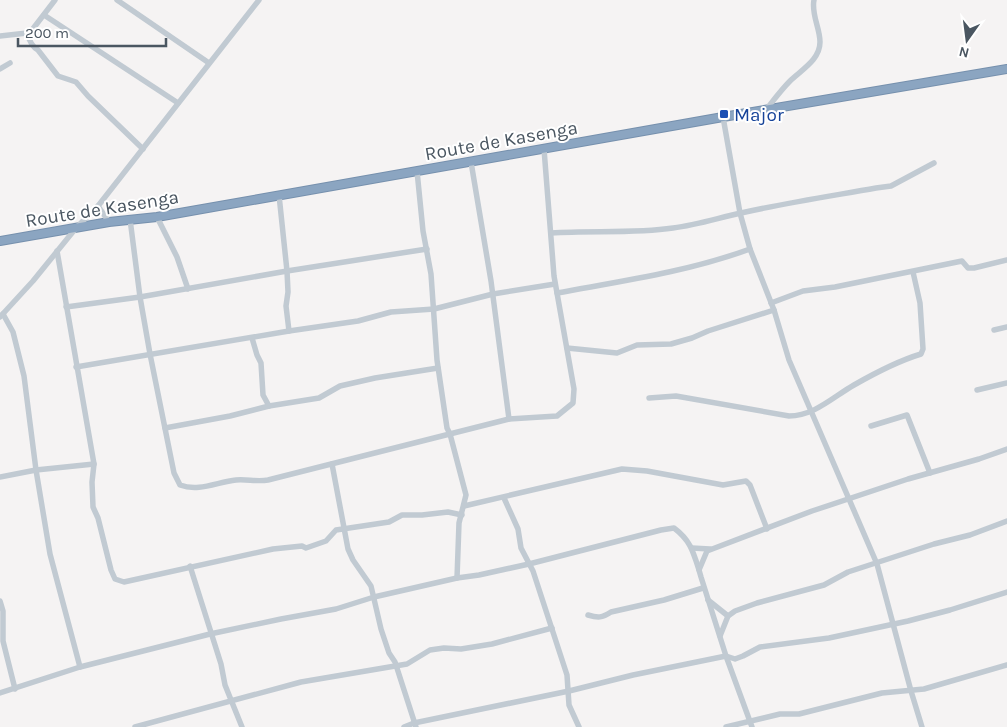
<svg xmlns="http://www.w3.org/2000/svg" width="1007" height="727" font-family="Karla,sans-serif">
	<rect width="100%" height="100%" fill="#f5f3f3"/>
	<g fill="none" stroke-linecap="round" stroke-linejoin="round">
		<defs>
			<polyline id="highway" points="0,241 109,222 157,217 723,117 1007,69"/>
		</defs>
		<use href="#highway" stroke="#7690ad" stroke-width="10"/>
		<g stroke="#c1cad2" stroke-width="5.5">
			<polyline points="117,0 209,63"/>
			<polyline points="44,15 178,103"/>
			<path d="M27,33C29,40 32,47 38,50L58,76L76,82L88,96L143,149"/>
			<polyline points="0,36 27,33 32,30 55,0"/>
			<polyline points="0,69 10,63"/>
			<path d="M765,111C773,101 781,90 790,81C801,70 820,60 820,42C820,28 811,14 814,0"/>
			<polyline points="723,117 740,213 750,249 774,310 789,360 877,564 911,691 922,727"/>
			<polyline points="471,162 491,281 509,419"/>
			<polyline points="417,171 423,231 431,274 437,360 447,428 450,434 466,495 459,523 457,578"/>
			<polyline points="98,206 109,222"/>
			<polyline points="157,217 177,257 188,289"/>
			<path d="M130,219L140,297L150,354L174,473L180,485C199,492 217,482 236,480C247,479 257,482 268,480L509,419L557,416L573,403L574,389L554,276L544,149"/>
			<path d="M551,233C591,230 633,234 673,228C697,225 718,218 741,213C785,203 831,196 876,188L891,186L934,163"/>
			<polyline points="57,251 94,464 92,482 93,507 98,518 111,570 115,579 124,582 273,549 302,546 306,548 326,541 336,530 389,522 402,515 422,515 448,512 462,515"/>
			<path d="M557,293C622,281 687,272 750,249"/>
			<polyline points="771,303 803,291 835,287 962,261 968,268 974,268 1007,260"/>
			<polyline points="66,307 140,297 287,271 427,249"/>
			<polyline points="3,314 13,332 24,376 36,470 50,554 80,667"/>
			<polyline points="0,317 33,281 76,228 98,206 259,0"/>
			<polyline points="994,330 1007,327"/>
			<polyline points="289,331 358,321 391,312 434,309 493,294 555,284"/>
			<polyline points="252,338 257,355 261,363 263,395 269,406"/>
			<polyline points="567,348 617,353 637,345 671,344 692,338 708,331 774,310"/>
			<polyline points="76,367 289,331 286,306 288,292 287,271 279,195"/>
			<polyline points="977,390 1007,383"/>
			<path d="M649,398L676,396L789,416C814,416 833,397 854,385C875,373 898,361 921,354L923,349L920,303L913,272"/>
			<polyline points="871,426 907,415 930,473"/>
			<polyline points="165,428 230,416 269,406 319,398 340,386 375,378 438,368"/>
			<polyline points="332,464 348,549 353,560 371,586 381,629 389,653 395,662 416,727"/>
			<polyline points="0,477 36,470 94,464"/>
			<polyline points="504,498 518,529 521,548 533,571 567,675 569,705 579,727"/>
			<polyline points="464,506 622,469 647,471 723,485 746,481 750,485 767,529"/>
			<polyline points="692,548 710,549"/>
			<polyline points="190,566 221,664 225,685 242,727"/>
			<polyline points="708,600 728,616"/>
			<polyline points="0,601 3,611 3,641 15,689"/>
			<path d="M588,615C598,618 602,618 611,612L664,600L703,588"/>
			<polyline points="720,636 728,616 735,611 757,603 824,585 848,572 934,544 970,535 1007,521"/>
			<path d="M0,693L80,667L210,634L281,619L336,609L374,597L457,578L479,575L529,564L661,530L674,528C690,540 693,551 699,570"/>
			<polyline points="135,727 301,682 407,664 430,650 444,648 461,649 492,644 552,628"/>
			<polyline points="404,727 414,723 569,691 633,675 726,656 735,659 743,656 760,647 829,638 908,621 950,610 1007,592"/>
			<polyline points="726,727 780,714 799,714 882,693 924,689 1007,665"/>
			<polyline points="752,727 726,656 701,577 699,570 707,551 812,511 908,479 979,459 1007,449"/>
		</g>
		<use href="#highway" stroke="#8ba5c1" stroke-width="8"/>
	</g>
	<rect fill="#1a4fb4" stroke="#fff" stroke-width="2" x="719" y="109" width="10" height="10" rx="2.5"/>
	<g text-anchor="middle" stroke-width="4" stroke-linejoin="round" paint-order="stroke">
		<g font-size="19" fill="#164399" stroke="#fff" text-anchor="start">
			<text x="734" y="121">Major</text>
		</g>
		<g font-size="19" fill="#4a5661" stroke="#fff">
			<text transform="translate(501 140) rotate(-10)" y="7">Route de Kasenga</text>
			<text transform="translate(102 208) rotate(-9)" y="7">Route de Kasenga</text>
		</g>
	</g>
	<g transform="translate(967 40) rotate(194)" stroke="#ffffff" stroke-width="4" paint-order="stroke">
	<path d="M0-4L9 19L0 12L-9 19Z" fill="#4a5661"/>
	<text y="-8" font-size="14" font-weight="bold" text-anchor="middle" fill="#4a5661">N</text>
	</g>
	<path d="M18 38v8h148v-8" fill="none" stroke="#4a5661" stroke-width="2.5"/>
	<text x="25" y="38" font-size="15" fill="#4a5661" stroke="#ffffff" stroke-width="4" paint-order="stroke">200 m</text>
</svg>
